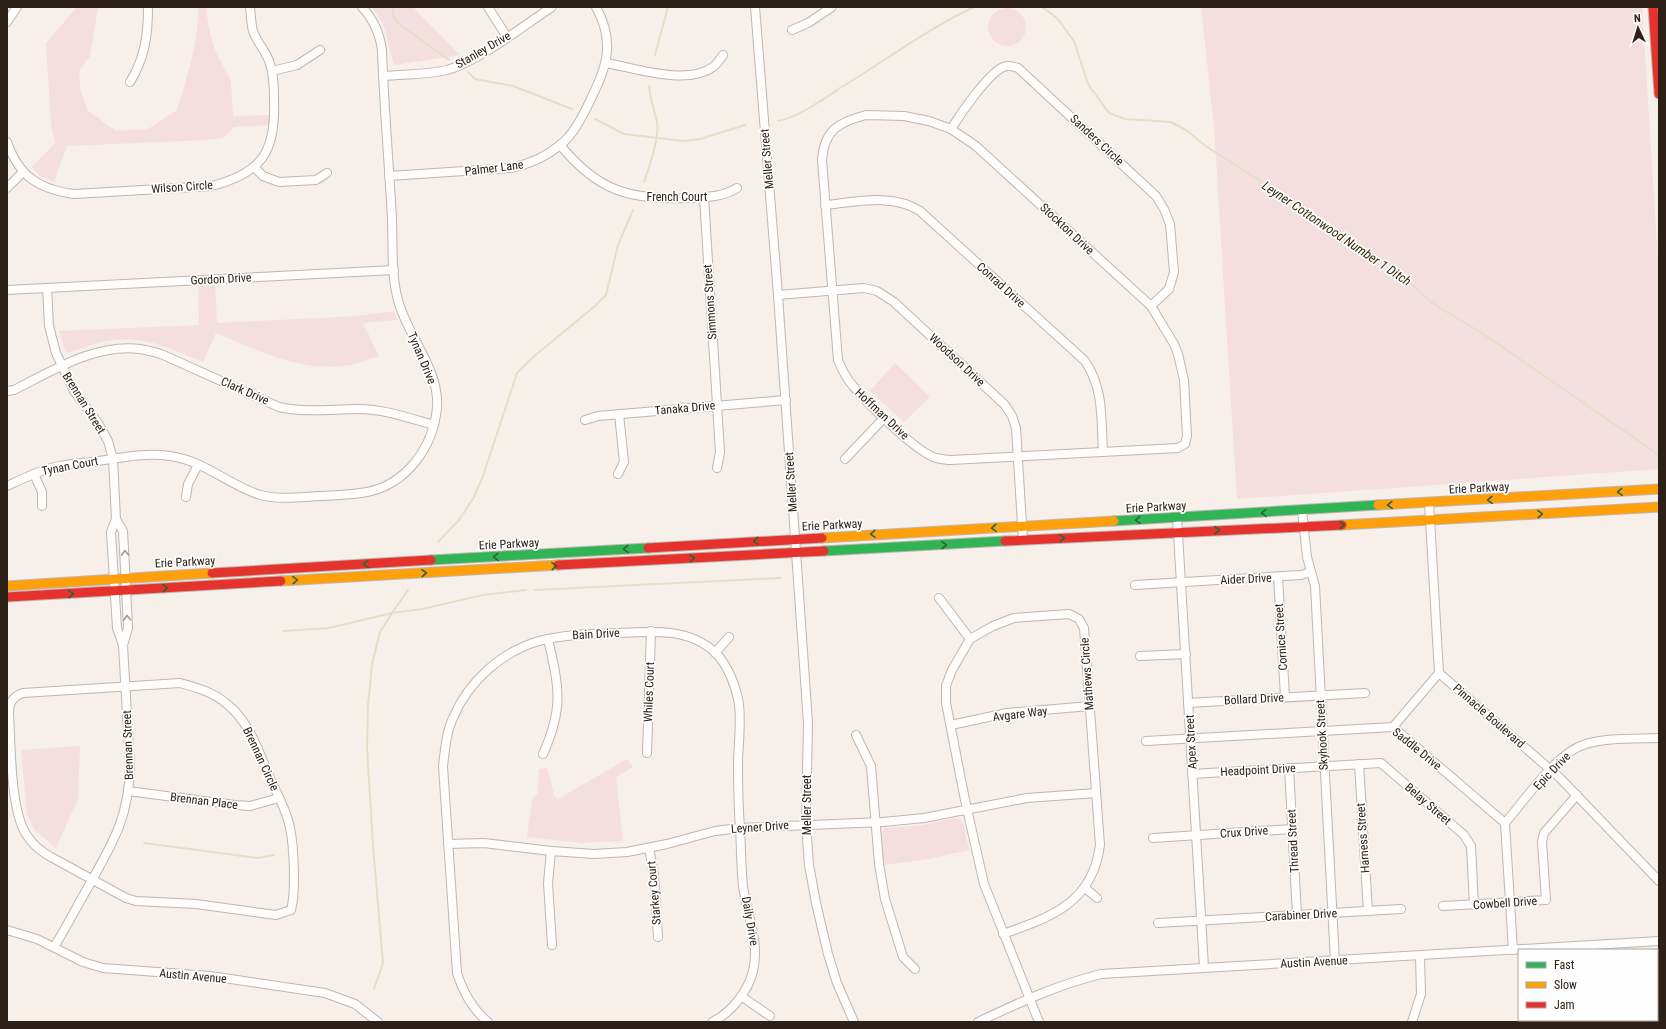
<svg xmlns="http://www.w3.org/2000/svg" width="1666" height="1029" font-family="'Roboto Condensed',sans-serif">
	<rect width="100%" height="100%" fill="#f7efea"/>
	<g fill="#f5dedf">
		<path d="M77,7H98L90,56L79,71L80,88L88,111L116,131L148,129L177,110C187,76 199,43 198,7H206L208,24L214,48L231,81L233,116L270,115V125L234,127L223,138L206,140L67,146L54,182L40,176L32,167L55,143L51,124L46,43Z"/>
		<polygon points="372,7 413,7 460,55 394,65 383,23"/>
		<polygon points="1201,7 1642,7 1659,277 1659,469 1237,499 1214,127"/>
		<circle cx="1007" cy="27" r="19"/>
		<path d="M198,283L215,284L217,323L357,316L394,311L397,320L363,323L379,356C369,359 359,364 349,365C301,373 259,351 216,333L203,362C148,339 127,329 69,353L65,351L59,331L199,325Z"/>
		<polygon points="895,363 930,397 904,422 870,391"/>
		<polygon points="80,746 78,799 56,848 35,830 27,814 21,750"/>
		<polygon points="627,759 633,767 616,777 623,841 581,843 527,837 532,799 538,793 539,769 547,768 554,795 558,799"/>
		<polygon points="958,818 963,822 969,850 929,859 884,865 881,834 884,828 918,826"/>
	</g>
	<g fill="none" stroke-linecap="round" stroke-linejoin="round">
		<g stroke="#e1dfc8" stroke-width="2">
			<polyline points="392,7 394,18 399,24 449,60"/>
			<polyline points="1042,7 1057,18 1074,41 1088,84 1109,113 1125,119 1171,122 1186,130 1207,147 1289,199 1359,249 1377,257 1400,279 1409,281 1432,303 1485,335 1659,455"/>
			<polyline points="655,55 668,7"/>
			<polyline points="468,72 475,79 513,86 572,109"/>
			<polyline points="595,119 624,134 683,141 700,139 745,125"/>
			<path d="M778,121C797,118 824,99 840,88C885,61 927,29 974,7"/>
			<path d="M644,182C649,167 660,137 657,122C654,109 650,99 649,86"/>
			<polyline points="438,542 459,520 474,497 483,476 517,373 532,358 595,306 606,295 618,245 633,210"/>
			<polyline points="535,590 780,578"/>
			<polyline points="283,631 329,628 392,613 408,590"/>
			<polyline points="144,843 258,858 274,855"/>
			<polyline points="374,989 383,963 373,846 367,748 368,706 372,664 380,632 392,613 422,609 483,595 526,590"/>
		</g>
		<defs>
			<g id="street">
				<polyline points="488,7 507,37"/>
				<polyline points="755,7 778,295 808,723 806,824 809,865 816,903 828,954 837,983 854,1022"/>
				<polyline points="7,22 17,7"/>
				<polyline points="792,30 808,23 832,7"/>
				<path d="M606,63C635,68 687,86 713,67C717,64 720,59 723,55"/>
				<polyline points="272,71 297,65 320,50"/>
				<path d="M383,76C404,74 426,75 447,70C479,61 523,26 552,7"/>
				<path d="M130,82C145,58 148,35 148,7"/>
				<path d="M866,115L904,116L929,121L951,129L976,146L1151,306L1174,344L1178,354L1184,380L1185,398L1187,436L1185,444L1178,448L951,460C946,460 941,459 936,458C916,452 867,403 853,386C846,378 842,370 838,360L822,160C824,130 839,122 866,115Z"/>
				<path d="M951,129C961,113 987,75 1003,67C1009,65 1013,66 1018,68L1156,196L1164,209L1170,224L1174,272L1169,289L1151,306"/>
				<path d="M7,142C19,176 38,189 74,194L212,186C262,173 276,152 274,100C274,88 274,75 270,64C267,52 257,43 253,31C251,24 251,15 250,7"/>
				<path d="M560,145C598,191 629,200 687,198C705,197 721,198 737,188"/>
				<polyline points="254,167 263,176 279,182 316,180 327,173"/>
				<path d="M389,176L511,168C529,164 546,157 560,145C573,135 581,119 588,105C605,70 617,45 596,7"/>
				<polyline points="7,188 23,172"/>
				<polyline points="704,197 720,452 717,468"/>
				<path d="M825,205C856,202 893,193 920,211L1085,361C1104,389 1101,419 1103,452"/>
				<path d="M47,288L49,326L56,353L74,391L98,423L108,441L113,459L116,519L111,532L117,628L123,645L130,766C129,819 112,844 87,889C76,908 66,928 54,947"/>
				<polyline points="7,290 394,270"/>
				<polyline points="778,295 864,288 877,291 894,302 1005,405 1012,416 1016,428 1023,540"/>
				<path d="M7,391L14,390C52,371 96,343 140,349C147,350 154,352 161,354L279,407C306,413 331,409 359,409C384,409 409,418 434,425"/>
				<polyline points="585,420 598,416 786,400"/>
				<polyline points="845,459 884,418"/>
				<polyline points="34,474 42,492 42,506"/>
				<polyline points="618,474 624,462 619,414"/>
				<path d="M7,486C22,479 38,471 55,467C67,464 80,463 93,462C118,458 145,452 170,456C203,460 229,485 260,495C280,500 300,497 320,496C336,495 352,495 367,492C407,484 433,447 437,408C440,369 407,336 398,300C391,275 393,245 392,219C389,163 384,107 382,51C380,33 374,20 362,7"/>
				<polyline points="186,497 188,484 198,465"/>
				<polyline points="1429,503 1439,673 1560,778 1659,881"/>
				<polyline points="1302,511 1307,557 1315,586 1335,961"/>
				<polyline points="1177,517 1204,967"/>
				<polyline points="116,519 123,531 125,568 128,628 123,645"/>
				<polyline points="1278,577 1285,697"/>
				<polyline points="1135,585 1301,575 1311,572"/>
				<polyline points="939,598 970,639"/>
				<polyline points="715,653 729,637"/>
				<polyline points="1140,656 1186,654"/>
				<path d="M180,683C198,688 213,692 227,704C251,723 260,756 272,783C279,797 287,812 290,828C294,846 296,893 291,910L276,915L196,904L136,901L126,898L51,857C42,852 34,846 28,837C10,814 11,745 9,714C9,703 12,697 23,693Z"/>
				<polyline points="1188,703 1365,693"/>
				<polyline points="951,725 1007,713 1090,706"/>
				<polyline points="1393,727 1439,673"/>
				<polyline points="856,735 871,766 879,864 885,899 903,957 915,969"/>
				<polyline points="1146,741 1393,727 1505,823"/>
				<polyline points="647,753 651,631"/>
				<path d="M543,754C564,708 559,687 548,639"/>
				<polyline points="1359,764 1368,911"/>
				<polyline points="1289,768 1297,915"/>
				<polyline points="1192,774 1381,763 1464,835 1471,846 1474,905"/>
				<polyline points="128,791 235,805 250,806 279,798"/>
				<path d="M1505,823C1524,801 1556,754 1583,745C1606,737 1635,739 1659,738"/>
				<polyline points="1505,823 1513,950"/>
				<polyline points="1153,838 1293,829"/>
				<polyline points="448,844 484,843 551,851 594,854 627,852 667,844 715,831 740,828 883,822 924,818 1027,798 1096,793"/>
				<polyline points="649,848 654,875 658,937"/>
				<polyline points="551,851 548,883 552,945"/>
				<polyline points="1085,888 1097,898"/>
				<polyline points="1443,906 1546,900 1542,842 1544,833 1577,795"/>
				<polyline points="1158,923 1401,909"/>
				<polyline points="7,930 37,939 83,962 103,968 210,976 325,993 355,1004 378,1022"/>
				<path d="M1003,934C1052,917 1093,902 1100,845L1084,628L1079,619L1069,614L1014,618L993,626L970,639L952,670L946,686V703L965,800L984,884L1039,1022"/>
				<polyline points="741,996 770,1016"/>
				<path d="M488,1022C472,1009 463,992 457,973L443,766C445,750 446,733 453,718C468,682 501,652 539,641C565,634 593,634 620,633C654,631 689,628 716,653C728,666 736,686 739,704C741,722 739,741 738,760C738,782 738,804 740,827C741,846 741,867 743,886C747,915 760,942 753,971C748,992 731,1013 712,1022"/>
				<path d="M978,1022C1018,1003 1057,985 1101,974L1659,941"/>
				<polyline points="1412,1022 1421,994 1420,956"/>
			</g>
			<g id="fast">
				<polyline points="1114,521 1378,505"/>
				<polyline points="824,551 1005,541"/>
				<polyline points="431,560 648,548"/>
			</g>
			<g id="slow">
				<polyline points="1378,505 1659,489"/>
				<polyline points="1342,525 1659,507"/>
				<polyline points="822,538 1114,521"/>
				<polyline points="281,581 558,565"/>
				<polyline points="7,586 212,573"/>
			</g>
			<g id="jam">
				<polyline points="1653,7 1659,94"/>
				<polyline points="1005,541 1342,525"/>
				<polyline points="648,548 822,538"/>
				<polyline points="558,565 824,551"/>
				<polyline points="212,573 431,560"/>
				<polyline points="7,597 281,581"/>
			</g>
		</defs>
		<use href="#street" stroke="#bfb6b0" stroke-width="10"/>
		<use href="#fast" stroke="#bfb6b0" stroke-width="11"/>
		<use href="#slow" stroke="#bfb6b0" stroke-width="11"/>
		<use href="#jam" stroke="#bfb6b0" stroke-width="11"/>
		<use href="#street" stroke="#fefdfc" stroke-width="8"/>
		<use href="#fast" stroke="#30b455" stroke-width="9"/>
		<use href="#slow" stroke="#ff9f0a" stroke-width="9"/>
		<use href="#jam" stroke="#e5322d" stroke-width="9"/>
	</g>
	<defs><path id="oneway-chevron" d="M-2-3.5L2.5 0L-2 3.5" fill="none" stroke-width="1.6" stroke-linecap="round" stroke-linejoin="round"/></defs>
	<g stroke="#2e6333">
		<use href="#oneway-chevron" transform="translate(1620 492) rotate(176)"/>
		<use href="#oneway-chevron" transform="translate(1490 500) rotate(177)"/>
		<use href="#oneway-chevron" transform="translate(1390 505) rotate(177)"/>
		<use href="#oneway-chevron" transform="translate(1264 513) rotate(177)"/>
		<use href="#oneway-chevron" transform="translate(1540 514) rotate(-3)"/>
		<use href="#oneway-chevron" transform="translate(1138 520) rotate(177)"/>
		<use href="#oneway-chevron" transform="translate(1342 525) rotate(-3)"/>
		<use href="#oneway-chevron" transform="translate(994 528) rotate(177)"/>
		<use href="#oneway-chevron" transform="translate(1217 530) rotate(-2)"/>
		<use href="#oneway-chevron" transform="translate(873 534) rotate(177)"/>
		<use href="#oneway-chevron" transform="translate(1062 538) rotate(-3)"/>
		<use href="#oneway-chevron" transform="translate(756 541) rotate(177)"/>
		<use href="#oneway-chevron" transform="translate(944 545) rotate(-3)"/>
		<use href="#oneway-chevron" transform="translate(626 549) rotate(177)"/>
		<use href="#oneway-chevron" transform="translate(496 557) rotate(177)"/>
		<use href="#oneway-chevron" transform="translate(692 558) rotate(-3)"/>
		<use href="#oneway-chevron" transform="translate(366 564) rotate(177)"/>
		<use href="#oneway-chevron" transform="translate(554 566) rotate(-3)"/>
		<use href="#oneway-chevron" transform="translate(424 573) rotate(-3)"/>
		<use href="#oneway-chevron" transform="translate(295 580) rotate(-3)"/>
		<use href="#oneway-chevron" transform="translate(165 588) rotate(-3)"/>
		<use href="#oneway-chevron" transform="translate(71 594) rotate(-4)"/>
	</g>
	<g stroke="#a09a95">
		<use href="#oneway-chevron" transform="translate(125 553) rotate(-93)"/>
		<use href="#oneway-chevron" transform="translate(127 618) rotate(-93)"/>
	</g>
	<g text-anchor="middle" stroke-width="3.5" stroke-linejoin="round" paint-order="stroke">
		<g font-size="12" fill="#2c2017" stroke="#fefefe">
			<text transform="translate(483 50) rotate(-30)" y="4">Stanley Drive</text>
			<text transform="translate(1097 140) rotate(43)" y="4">Sanders Circle</text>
			<text transform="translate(767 159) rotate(-95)" y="4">Meller Street</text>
			<text transform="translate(494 168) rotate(-7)" y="4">Palmer Lane</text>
			<text transform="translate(182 187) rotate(-4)" y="4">Wilson Circle</text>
			<text x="677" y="201">French Court</text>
			<text transform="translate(1067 229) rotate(43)" y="4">Stockton Drive</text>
			<text transform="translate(221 279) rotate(-3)" y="4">Gordon Drive</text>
			<text transform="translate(1001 285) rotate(42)" y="4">Conrad Drive</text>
			<text transform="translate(710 302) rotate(-94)" y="4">Simmons Street</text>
			<text transform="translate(422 358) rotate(67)" y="4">Tynan Drive</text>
			<text transform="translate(957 360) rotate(43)" y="4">Woodson Drive</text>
			<text transform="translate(245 391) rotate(24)" y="4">Clark Drive</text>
			<text transform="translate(84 403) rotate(58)" y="4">Brennan Street</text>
			<text transform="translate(685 408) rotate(-5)" y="4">Tanaka Drive</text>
			<text transform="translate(882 414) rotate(43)" y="4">Hoffman Drive</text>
			<text transform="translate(70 466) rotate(-11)" y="4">Tynan Court</text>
			<text transform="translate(791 482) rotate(-94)" y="4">Meller Street</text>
			<text transform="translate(1479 488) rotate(-3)" y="4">Erie Parkway</text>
			<text transform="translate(1156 507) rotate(-3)" y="4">Erie Parkway</text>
			<text transform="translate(832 525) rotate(-3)" y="4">Erie Parkway</text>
			<text transform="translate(509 544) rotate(-3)" y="4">Erie Parkway</text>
			<text transform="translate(185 562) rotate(-3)" y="4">Erie Parkway</text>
			<text transform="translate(1246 579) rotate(-3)" y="4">Aider Drive</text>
			<text transform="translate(596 634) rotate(-3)" y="4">Bain Drive</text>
			<text transform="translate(1281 637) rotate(-94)" y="4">Cornice Street</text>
			<text transform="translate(1087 674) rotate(-94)" y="4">Mathews Circle</text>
			<text transform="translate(649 692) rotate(-88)" y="4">Whiles Court</text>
			<text transform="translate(1254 699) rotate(-3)" y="4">Bollard Drive</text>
			<text transform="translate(1020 714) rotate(-7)" y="4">Avgare Way</text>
			<text transform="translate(1489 716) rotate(41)" y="4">Pinnacle Boulevard</text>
			<text transform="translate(1322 735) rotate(-93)" y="4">Skyhook Street</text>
			<text transform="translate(1191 742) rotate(-93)" y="4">Apex Street</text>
			<text transform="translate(128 745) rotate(-92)" y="4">Brennan Street</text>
			<text transform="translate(1417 749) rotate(39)" y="4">Saddle Drive</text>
			<text transform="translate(261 759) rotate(65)" y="4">Brennan Circle</text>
			<text transform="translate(1258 770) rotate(-3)" y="4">Headpoint Drive</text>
			<text transform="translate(1552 771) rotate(-46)" y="4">Epic Drive</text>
			<text transform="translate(204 801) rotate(7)" y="4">Brennan Place</text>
			<text transform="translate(1428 804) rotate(41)" y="4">Belay Street</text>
			<text transform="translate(807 805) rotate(-90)" y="4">Meller Street</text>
			<text transform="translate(760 827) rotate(-4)" y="4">Leyner Drive</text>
			<text transform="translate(1244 832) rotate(-4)" y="4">Crux Drive</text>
			<text transform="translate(1363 838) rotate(-94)" y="4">Harness Street</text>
			<text transform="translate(1293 841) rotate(-93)" y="4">Thread Street</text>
			<text transform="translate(654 893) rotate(-95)" y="4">Starkey Court</text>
			<text transform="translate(1505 903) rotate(-4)" y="4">Cowbell Drive</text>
			<text transform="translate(1301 915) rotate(-3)" y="4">Carabiner Drive</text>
			<text transform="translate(750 921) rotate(80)" y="4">Daily Drive</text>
			<text transform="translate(1314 962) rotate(-3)" y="4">Austin Avenue</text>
			<text transform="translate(193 976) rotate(5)" y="4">Austin Avenue</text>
		</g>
		<g font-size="13" font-style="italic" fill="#2e2d05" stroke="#fefefe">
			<text transform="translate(1337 233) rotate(34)" y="5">Leyner Cottonwood Number 1 Ditch</text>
		</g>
	</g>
	<rect width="1666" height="1029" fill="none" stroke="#2c2017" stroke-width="16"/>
	<rect x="1518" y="949" width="140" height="72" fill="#fefefe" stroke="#aaa5a2"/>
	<rect x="1526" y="962" width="20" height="6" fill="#30b455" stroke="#aaa5a2"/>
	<text x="1554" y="969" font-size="12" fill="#2c2017">Fast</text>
	<rect x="1526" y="982" width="20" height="6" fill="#ff9f0a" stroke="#aaa5a2"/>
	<text x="1554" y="989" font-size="12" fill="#2c2017">Slow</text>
	<rect x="1526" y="1002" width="20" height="6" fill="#e5322d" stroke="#aaa5a2"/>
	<text x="1554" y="1009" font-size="12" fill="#2c2017">Jam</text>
	<g transform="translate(1638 28) rotate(356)" stroke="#fefefe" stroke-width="3" paint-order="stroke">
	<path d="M0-3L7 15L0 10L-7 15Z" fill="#2c2017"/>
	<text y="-6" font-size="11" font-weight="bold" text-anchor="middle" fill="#2c2017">N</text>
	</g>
</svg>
